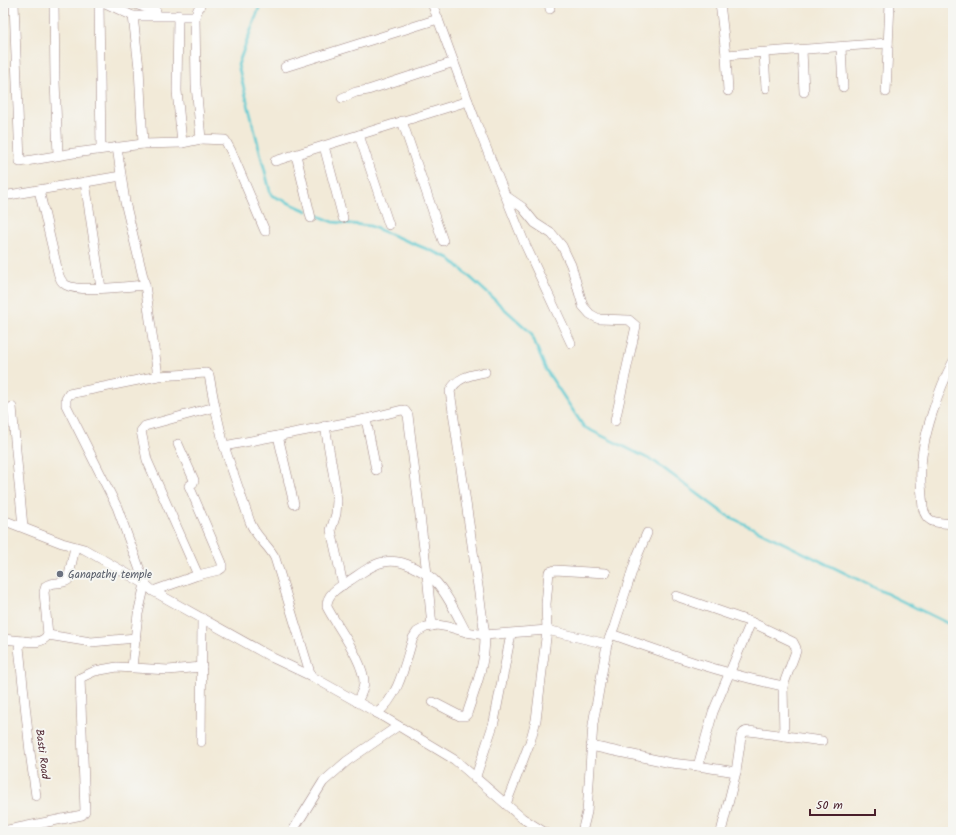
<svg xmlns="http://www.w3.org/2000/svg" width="956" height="835" font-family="Kalam,sans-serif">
	<rect width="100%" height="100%" fill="#f6f6f2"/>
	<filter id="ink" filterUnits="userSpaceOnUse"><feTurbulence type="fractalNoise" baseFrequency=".025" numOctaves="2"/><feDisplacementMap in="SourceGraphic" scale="8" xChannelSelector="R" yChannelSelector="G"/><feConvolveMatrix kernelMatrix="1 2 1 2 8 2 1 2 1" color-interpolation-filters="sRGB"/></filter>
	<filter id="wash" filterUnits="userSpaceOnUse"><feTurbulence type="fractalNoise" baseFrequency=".012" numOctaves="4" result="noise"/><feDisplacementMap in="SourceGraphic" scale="16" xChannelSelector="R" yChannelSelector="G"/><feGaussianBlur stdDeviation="0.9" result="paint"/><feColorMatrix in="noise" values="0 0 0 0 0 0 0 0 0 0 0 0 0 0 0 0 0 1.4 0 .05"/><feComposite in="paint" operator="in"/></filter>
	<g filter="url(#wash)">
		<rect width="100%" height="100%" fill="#f2ead8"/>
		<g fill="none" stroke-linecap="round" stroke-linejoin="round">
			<g stroke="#5dcad2" stroke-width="2.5">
				<polyline points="261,3 238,65 271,195 307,211"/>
				<polyline points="312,213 333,222 370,226 449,258 531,333 546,370 584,427 655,462 726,515 953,626"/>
			</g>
		</g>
	</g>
	<g filter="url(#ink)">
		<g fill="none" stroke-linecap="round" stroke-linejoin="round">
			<defs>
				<g id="minor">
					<polyline points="14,3 20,162 74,153 143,144"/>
					<polyline points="54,3 55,81 58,155"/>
					<polyline points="99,3 101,149"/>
					<polyline points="105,3 133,16 195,16 196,85 201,139 225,140 231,151 265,231"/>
					<polyline points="132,3 156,11"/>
					<polyline points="432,3 475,120 524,242 571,343"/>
					<polyline points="549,3 550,9"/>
					<polyline points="720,3 726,55 728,91"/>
					<polyline points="178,15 177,91 182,143 201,139"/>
					<polyline points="133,16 139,68 143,144 182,143"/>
					<polyline points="195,16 201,3"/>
					<polyline points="841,47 843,87"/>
					<polyline points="802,50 804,92"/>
					<polyline points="764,53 766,88"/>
					<polyline points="726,55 888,43"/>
					<polyline points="285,67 438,19"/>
					<polyline points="886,92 890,3"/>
					<polyline points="342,98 356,92 368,90 454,62"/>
					<polyline points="402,121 443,241"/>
					<polyline points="359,135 389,225"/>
					<polyline points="324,146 343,218"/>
					<polyline points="117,147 125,202 145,285 158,376 69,394 66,399 66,405 117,507 145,584 138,614 132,667"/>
					<polyline points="296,155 311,218"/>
					<polyline points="275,161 468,101"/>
					<polyline points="85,182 101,288"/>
					<path d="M39,190L58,272C59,277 61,282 66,285C80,293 128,286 145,285"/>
					<polyline points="3,196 121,176"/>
					<polyline points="506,196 522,207 535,223 552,234 562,246 571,265 583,306 590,314 599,319 629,320 636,326 615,421"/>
					<path d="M953,362C939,388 922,438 921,468C920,481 922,495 923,508C927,525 938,522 953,524"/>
					<path d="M158,376L206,373L209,375L215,407L224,446L250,522C256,538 268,544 275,558L311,676"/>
					<polyline points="12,407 23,527"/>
					<polyline points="366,419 376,470"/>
					<polyline points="325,426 335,484 337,501 336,514 331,530 343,585"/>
					<polyline points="278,436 294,504"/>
					<polyline points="178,444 194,480 193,483 189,486 190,488 222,563 222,568 219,570 198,575"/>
					<polyline points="224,446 366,419 402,410 405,411 408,415 427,574 432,626"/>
					<polyline points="3,520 62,543 84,549 145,584 153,591 273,658 311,676 372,710 455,760 522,818 544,832"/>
					<polyline points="153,591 198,575 147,460 141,431 145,426 215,407"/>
					<polyline points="676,596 751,622 793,642 796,648 796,651 783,686 784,736"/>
					<path d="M611,634C667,654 724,674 783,686"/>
					<polyline points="48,635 91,642 136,638"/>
					<polyline points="3,639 23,641"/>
					<path d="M357,702C360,696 363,691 364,684C365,662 337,627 327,607C326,594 339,587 349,581C360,574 372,564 384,562C394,560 405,563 413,567C421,571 428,574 434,580C446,591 458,617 466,632"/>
					<path d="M433,702L460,716H465L467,714C476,686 485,666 485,635L450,391C457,377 471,375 485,372"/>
					<path d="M377,713C399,697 405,663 413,638L417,632L426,627L437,625L449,627L466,632L485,635L547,630L607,644"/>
					<polyline points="201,742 202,618"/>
					<polyline points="591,746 671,763 698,766 736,772"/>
					<polyline points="698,766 713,712 751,622"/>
					<polyline points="475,779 494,722 511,634"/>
					<path d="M36,796L30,752L19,647L20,644L23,641C33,642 41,644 48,635L44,592L46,586C53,581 61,585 68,580L75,547"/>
					<polyline points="506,804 530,742 536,720 547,630 546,604 549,572 555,570 606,573"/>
					<polyline points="3,831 82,815 85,811 80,678 95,671 117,667 168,670 202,667"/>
					<polyline points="292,832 323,782 347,761 398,726"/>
					<polyline points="582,832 587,812 593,724 607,644 614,627 636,559 647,533"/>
					<path d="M721,832L736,772L741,737C743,733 744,731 749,731L822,741"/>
				</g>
			</defs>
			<use href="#minor" stroke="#9e8482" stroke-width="10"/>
			<use href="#minor" stroke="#fff" stroke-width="9"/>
		</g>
	</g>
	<circle fill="#6b7280" stroke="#f6f6f2" stroke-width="1.5" cx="60" cy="574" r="4"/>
	<g text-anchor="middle" stroke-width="4" stroke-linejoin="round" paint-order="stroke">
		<g font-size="11" fill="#5b616d" stroke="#f6f6f2" text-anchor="start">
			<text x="68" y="578">Ganapathy temple</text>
		</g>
		<g font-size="11" fill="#4a1f2b" stroke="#f6f6f2">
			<text transform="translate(43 754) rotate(83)" y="4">Basti Road</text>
		</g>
	</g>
	<rect width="956" height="835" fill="none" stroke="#f6f6f2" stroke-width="16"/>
	<path d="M810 809v6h65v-6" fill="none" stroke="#4a1f2b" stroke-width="2"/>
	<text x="816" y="809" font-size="12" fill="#4a1f2b" stroke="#f6f6f2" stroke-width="3" paint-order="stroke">50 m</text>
</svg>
